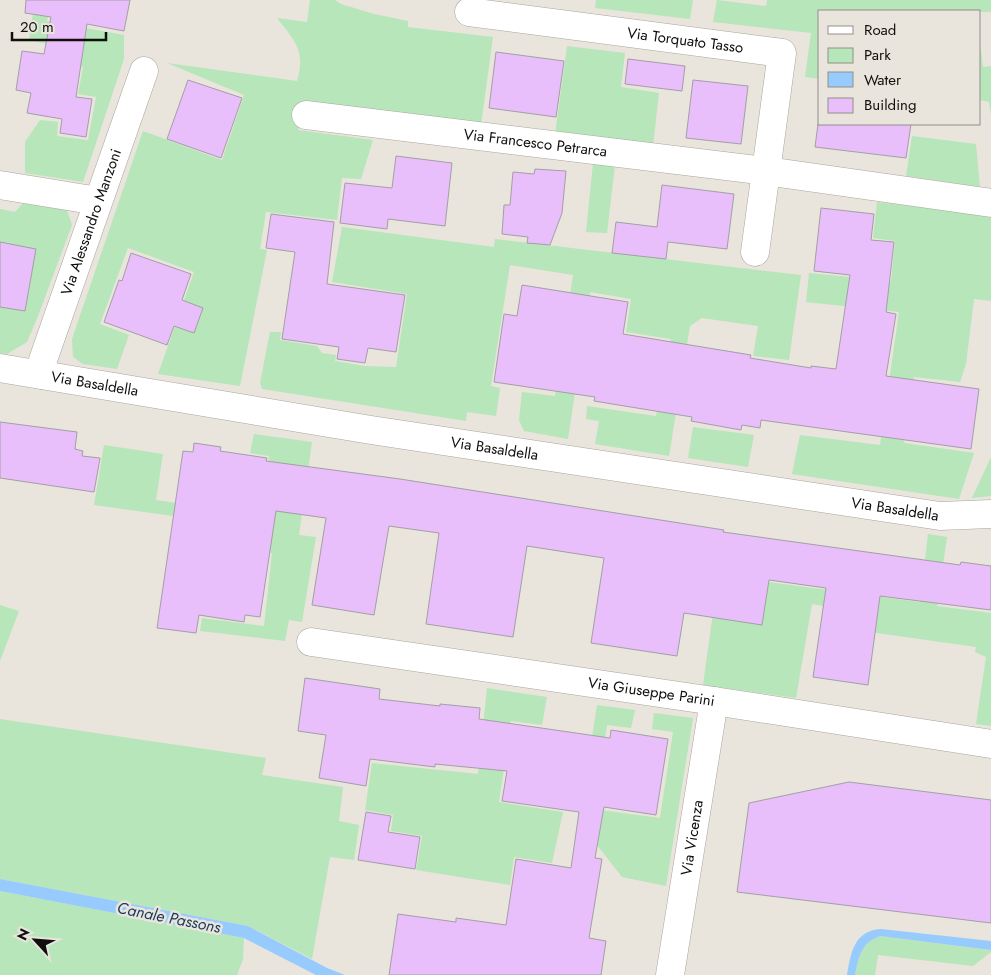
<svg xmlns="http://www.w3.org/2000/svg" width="991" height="975" font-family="Jost,sans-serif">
	<rect width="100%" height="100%" fill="#e9e4dc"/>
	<g fill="#b6e6ba">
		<polygon points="35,0 51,0 47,21 124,35 124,59 83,182 25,173 25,142 40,120 58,122 57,136 88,140 96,97 78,94 83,67 49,60 52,45 29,40"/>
		<path d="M310,0H335L341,4L374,14L408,21V27L493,37L481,125L309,105L298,130L373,140L361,179L342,178L337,220L266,212L260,249L267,250L240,386L158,374L194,272L128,248L100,324L129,335L117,369L83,364L73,357L72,339L143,131L222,160L244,95L167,63L297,81C306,51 295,41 277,18L307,22Z"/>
		<polygon points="596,0 693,0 690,19 595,8"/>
		<polygon points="717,0 766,6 767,0 991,0 991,12 820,11 820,79 805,77 811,33 713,22"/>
		<polygon points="980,44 983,67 991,66 991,115 989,102 980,100"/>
		<polygon points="567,46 625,53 621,87 659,93 653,146 555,134"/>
		<polygon points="912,136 976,144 980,187 906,176"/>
		<polygon points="593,163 615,165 607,233 586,232"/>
		<polygon points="877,202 991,216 991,301 974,299 966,364 960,382 914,377 904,443 974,453 959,499 792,474 800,435 880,445 899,312 806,302 809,273 891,281 895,241 873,238"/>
		<polygon points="23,203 66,207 72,225 38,316 27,342 7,354 0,353 0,209 15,212"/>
		<polygon points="342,227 494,247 495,239 801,275 789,360 753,356 758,326 702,318 690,326 669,456 595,444 599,421 586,419 587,406 656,416 671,339 626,332 631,299 590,292 568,439 524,431 519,420 522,392 555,396 573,275 510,265 491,386 500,388 496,416 467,412 466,421 262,389 260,383 270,332 281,332 280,340 317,346 322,353 336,355 335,361 365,366 396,367 407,294 332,282"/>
		<polygon points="693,427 754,435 748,467 688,458"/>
		<polygon points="254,434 312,442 299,535 316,537 302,622 289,620 285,641 200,631 202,618 264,626 272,553 256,550 259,528 94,505 104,445 163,454 156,500 273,517 267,474 269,456 250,453"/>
		<polygon points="991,457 991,496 972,498"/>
		<polygon points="928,534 947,537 937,606 991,613 991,726 976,724 986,657 975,652 976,647 821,625 823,606 812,604 796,698 703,685 716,591 752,580 920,602"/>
		<polygon points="0,605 19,611 0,661"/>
		<polygon points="487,688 547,697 542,725 511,721 499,802 563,812 552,863 514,857 510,885 416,870 422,836 391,831 393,815 365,810 372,763 478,774"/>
		<polygon points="597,705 635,710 631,728 607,725 593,809 660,818 673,732 652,729 654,713 693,718 666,886 622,877 597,845 576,841"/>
		<polygon points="0,719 266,758 262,775 343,787 339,821 359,825 354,860 330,857 312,959 248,926 0,879"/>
		<polygon points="0,891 244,938 243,959 237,975 0,975"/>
		<path d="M880,936L991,950V952L973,966L878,955L875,975H855C859,956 861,943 880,936Z"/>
	</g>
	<g fill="#97cbfe">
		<polygon points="0,879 248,926 327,968 345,975 316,975 244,938 0,891"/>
		<path d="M881,929L991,941V950L880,936C861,943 859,956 855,975H847C851,952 854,931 881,929Z"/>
	</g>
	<g fill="#e8bffa" stroke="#a39fa5">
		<polygon points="26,0 130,0 124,31 87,24 76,97 92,99 86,137 60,133 62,119 27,113 31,93 16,90 22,51 44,54 51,17 25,13"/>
		<polygon points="496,52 564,61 556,117 489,108"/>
		<polygon points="628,59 685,66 682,91 625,84"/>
		<polygon points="188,80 242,98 221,158 167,139"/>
		<polygon points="693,80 748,86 741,144 686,138"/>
		<polygon points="818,124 911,124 906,158 815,147"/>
		<polygon points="396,156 452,163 445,226 388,219 387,229 340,223 345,183 392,188"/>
		<polygon points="535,169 566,171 562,213 550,245 527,243 528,237 502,234 504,205 510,205 513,172 534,174"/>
		<polygon points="662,185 734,194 727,249 668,242 666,259 612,253 616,222 657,227"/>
		<polygon points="821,208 874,214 871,240 894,242 886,312 896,314 886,376 979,389 971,449 761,420 760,428 742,425 741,430 691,421 692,417 594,401 595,397 494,382 504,314 517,316 522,285 628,302 623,334 751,355 750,358 811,368 811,366 836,369 850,275 814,271"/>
		<polygon points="271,214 334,222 327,284 405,295 396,352 368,348 365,363 337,359 339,347 282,339 295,252 266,248"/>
		<polygon points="0,242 36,249 25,311 0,307"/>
		<polygon points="131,253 191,274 182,300 203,308 194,333 174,326 167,345 104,322 119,280 122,281"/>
		<polygon points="0,422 77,432 75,449 83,451 82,456 100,458 94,492 0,478"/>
		<polygon points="194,443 221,447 220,451 267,458 266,461 400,479 724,530 723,532 960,565 961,562 991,566 991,610 880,596 868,685 813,677 826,588 769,580 762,625 684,613 677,656 591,643 604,558 527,546 513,637 426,624 439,533 389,526 374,615 312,605 326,518 276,511 260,617 245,615 244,622 199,615 196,633 157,628 183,451 193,452"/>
		<polygon points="305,678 380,689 379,699 440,706 440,704 480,708 479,719 610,738 611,730 668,739 656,815 604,807 595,858 602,859 589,938 606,941 601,975 389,975 398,914 456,922 456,918 506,925 516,859 571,868 579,812 502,801 507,771 435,764 435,767 370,759 366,786 319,778 326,735 298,731"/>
		<polygon points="849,782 991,800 991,923 737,892 749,803"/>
		<polygon points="366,812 391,816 388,832 420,837 415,869 358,860"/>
	</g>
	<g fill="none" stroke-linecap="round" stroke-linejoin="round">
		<defs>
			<g id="minor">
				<path id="s1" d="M469,12L782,53L755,252"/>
				<path id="s2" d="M306,115L766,171L991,203"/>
				<polyline points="0,185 98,201"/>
				<path id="s3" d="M0,368L371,430L940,516L991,514"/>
				<path id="s4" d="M42,375L43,360L144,71"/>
				<path id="s5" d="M311,642L714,701L991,744"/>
				<path id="s6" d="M670,975L714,701"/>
			</g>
		</defs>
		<use href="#minor" stroke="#aaa59e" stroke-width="29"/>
		<use href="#minor" stroke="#fff" stroke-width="28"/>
	</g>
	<g text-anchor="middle" stroke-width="5" stroke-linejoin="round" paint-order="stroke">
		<g font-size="15" fill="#100f0c" stroke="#e9e4dc">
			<text dy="5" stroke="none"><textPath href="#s1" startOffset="218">Via Torquato Tasso</textPath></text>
			<text dy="5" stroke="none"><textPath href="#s2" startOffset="231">Via Francesco Petrarca</textPath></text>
			<text dy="5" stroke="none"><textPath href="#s4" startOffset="161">Via Alessandro Manzoni</textPath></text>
			<text dy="5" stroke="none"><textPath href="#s3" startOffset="96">Via Basaldella</textPath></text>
			<text dy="5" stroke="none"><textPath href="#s3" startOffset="501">Via Basaldella</textPath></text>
			<text dy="5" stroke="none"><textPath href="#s3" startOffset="906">Via Basaldella</textPath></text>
			<text dy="5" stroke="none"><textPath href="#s5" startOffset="344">Via Giuseppe Parini</textPath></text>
			<text dy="5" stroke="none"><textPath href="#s6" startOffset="139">Via Vicenza</textPath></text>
		</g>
		<g font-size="16" font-style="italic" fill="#153a5b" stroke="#e9e4dc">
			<text transform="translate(169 917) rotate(11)" y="6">Canale Passons</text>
		</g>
	</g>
	<rect x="818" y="10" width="162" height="115" fill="#e9e4dc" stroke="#928f89"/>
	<rect x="828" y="26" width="25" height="8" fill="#ffffff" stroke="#928f89"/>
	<text x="864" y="35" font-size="15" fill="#100f0c">Road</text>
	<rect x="828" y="48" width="25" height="15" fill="#b6e6ba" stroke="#928f89"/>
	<text x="864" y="60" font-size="15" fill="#100f0c">Park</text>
	<rect x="828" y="72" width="25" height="15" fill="#97cbfe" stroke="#928f89"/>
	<text x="864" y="85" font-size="15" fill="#100f0c">Water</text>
	<rect x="828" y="98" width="25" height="15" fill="#e8bffa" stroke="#928f89"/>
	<text x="864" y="110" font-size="15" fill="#100f0c">Building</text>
	<g transform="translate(35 940) rotate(296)" stroke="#e9e4dc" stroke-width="4" paint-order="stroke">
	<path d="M0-4L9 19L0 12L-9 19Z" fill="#100f0c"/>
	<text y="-8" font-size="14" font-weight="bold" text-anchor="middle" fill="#100f0c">N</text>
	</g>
	<path d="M12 32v8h94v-8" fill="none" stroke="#100f0c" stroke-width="2.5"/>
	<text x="20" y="32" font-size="15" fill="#100f0c" stroke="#e9e4dc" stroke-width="4" paint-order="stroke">20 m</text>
</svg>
